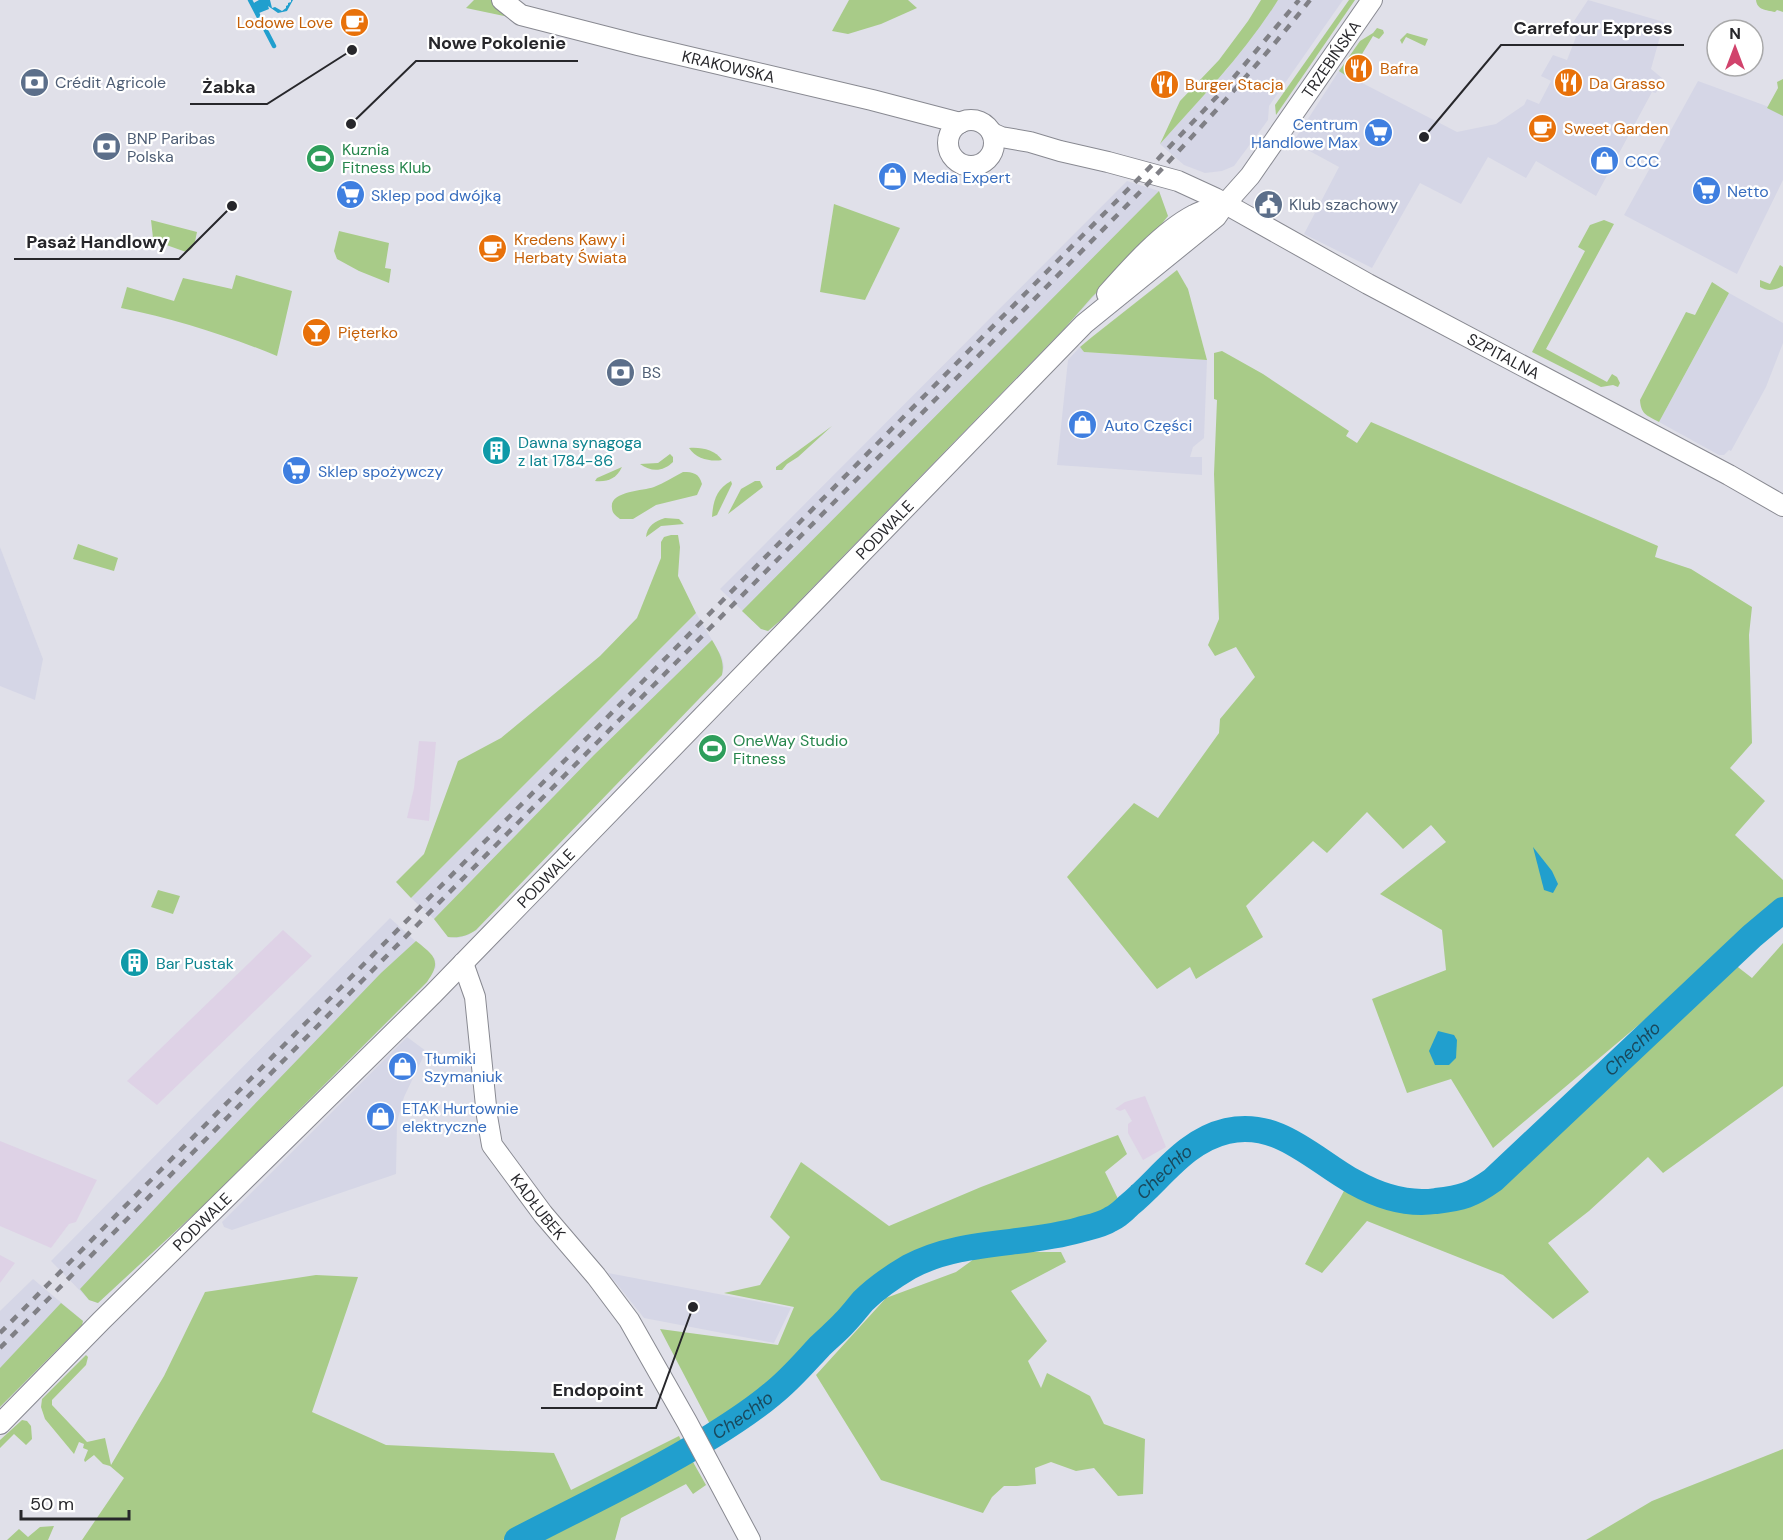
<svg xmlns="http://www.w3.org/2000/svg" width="1783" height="1540" font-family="'DM Sans',sans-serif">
	<rect width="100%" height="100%" fill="#e0e0e9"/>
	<g fill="#d5d6e6">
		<polygon points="1278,0 1343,0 1269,106 1268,120 1234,166 1222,171 1205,173 1184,165 1160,144 1228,68"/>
		<polygon points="1588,0 1664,22 1651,69 1662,78 1656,93 1652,92 1596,196 1536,161 1526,178 1488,157 1461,204 1420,183 1372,268 1304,234 1339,167 1293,142 1339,71 1457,132 1496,124 1524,105 1527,99 1539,104 1551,81 1541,76 1553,55 1567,60 1576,37 1566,33"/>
		<polygon points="1698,81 1783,112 1783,180 1737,274 1624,215"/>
		<polygon points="1127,181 1159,191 1168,216 1064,329 781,620 768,631 761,629 720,589"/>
		<polygon points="1729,293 1783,323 1783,343 1766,387 1731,451 1729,450 1724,455 1719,455 1659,422"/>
		<polygon points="1080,347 1084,352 1207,360 1204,438 1193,447 1190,457 1202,457 1202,475 1057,465 1068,360"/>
		<polygon points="0,547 43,659 35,700 0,686"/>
		<polygon points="696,613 722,657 724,667 722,675 476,930 468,935 458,938 448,937 434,919 411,898"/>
		<polygon points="390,918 435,959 436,967 427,982 205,1204 98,1303 89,1300 51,1261"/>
		<polygon points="407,1037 426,1051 404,1097 397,1122 396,1174 232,1230 224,1227 222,1222"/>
		<polygon points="608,1273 791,1308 774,1343 644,1318"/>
		<polygon points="33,1279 83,1321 82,1325 0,1407 0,1311"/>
	</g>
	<g fill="#ded2e6">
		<polygon points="419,741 436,742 429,821 407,818 414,788"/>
		<polygon points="283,930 312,956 157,1105 127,1081"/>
		<polygon points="1145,1096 1166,1147 1143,1160 1128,1133 1128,1124 1132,1121 1125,1109 1120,1111 1115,1109 1125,1102"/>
		<polygon points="0,1141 97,1180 76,1222 69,1224 51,1248 0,1226"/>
		<polygon points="0,1255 15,1263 0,1283"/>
	</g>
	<g fill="#a8cb88">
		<polygon points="474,0 492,0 518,19 466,8"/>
		<polygon points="849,0 908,0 917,8 881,24 848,34 832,31"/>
		<path d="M1261,0H1278C1245,53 1201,98 1160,144L1180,101L1219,60L1248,21Z"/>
		<polygon points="1349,0 1355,0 1276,115 1275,105"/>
		<path d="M1756,0H1783V12L1777,10L1775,12C1766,10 1757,10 1756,0Z"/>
		<polygon points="1377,28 1383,30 1384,33 1379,39 1373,36 1348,77 1339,71 1360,41 1373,33"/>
		<polygon points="1407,33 1428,39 1425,46 1406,37 1402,44 1400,40"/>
		<polygon points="1783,79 1783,116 1767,108 1778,88 1777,82"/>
		<polygon points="1159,191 1168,216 1144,246 1092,297 1064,329 781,620 768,631 761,629 742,611"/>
		<polygon points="834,204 900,228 865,300 820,292"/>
		<path d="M151,220L197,232C195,241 195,249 186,252L158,242L153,238Z"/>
		<polygon points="1604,220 1614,224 1546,349 1607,382 1612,374 1617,377 1620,383 1618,387 1613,385 1601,387 1532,352 1585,251 1578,247 1590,225"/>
		<polygon points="339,231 389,243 385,268 391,269 389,283 359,271 337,259 334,251"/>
		<path d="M1780,265L1783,267V286C1775,290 1768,292 1760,287V280L1770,284Z"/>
		<polygon points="1177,270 1188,289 1207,360 1084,352 1080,347 1092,337"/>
		<path d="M236,275L292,291L277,356C226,335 175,319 121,308L127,287L174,301L183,278L232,289Z"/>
		<path d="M1712,282L1729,293L1659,422C1647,415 1641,415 1640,400L1686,312L1695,315Z"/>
		<polygon points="1222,351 1263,374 1349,431 1346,436 1357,443 1371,422 1658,546 1655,557 1691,569 1752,607 1749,635 1752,743 1730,768 1765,801 1735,835 1783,880 1783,903 1493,1148 1451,1079 1407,1093 1372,999 1446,970 1442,930 1380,894 1446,842 1431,825 1403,849 1367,812 1327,853 1313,841 1246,906 1263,937 1196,979 1190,967 1157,989 1067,877 1134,803 1158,818 1219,733 1220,719 1255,677 1236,647 1215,656 1208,645 1219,619 1214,474 1217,400 1214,399 1214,353"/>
		<polygon points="832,426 798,457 787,464 782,470 776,470 776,467"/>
		<path d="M689,448C702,447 715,450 722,460C711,462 696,459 689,448Z"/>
		<path d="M670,454L673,457V462C663,472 651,472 640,464L658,463Z"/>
		<path d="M622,467C616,479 608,482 595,481L597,478Z"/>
		<path d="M683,472C693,472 699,473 702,484L697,495L656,505L633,519H620C616,516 612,513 612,508C609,491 643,491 654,487C664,483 673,477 683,472Z"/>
		<path d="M731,481L732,484L717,515L712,517C713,502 716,489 731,481Z"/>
		<polygon points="755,481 760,481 763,487 728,514 741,489"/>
		<path d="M665,518L679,519L684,524L661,526L646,537C647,526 655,521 665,518Z"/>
		<polygon points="671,535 678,535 680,547 678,576 696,613 411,898 396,882 424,854 458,761 501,738 600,656 637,618 661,558 661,542 664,537"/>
		<polygon points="78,544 118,558 114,571 73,559"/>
		<path d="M712,640C719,652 725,661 722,675L476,930C467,936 460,938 448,937L434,919L594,755Z"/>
		<polygon points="158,890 180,896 173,914 151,907"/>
		<path d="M416,941C435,956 442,961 427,982L205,1204L98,1303L89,1300L80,1289L172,1190L381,973Z"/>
		<polygon points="1783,943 1783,1086 1663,1173 1648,1157 1589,1211 1548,1243 1589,1292 1553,1319 1503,1275 1367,1221 1322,1273 1305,1264 1345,1189 1401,1209 1446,1206 1477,1197 1503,1183 1734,964 1752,978"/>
		<path d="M1118,1135L1127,1154L1105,1172L1120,1203C1085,1234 1000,1238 954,1246C938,1251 903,1262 890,1271C858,1295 830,1330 803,1359C776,1387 747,1410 713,1430L660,1329L778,1345L794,1307L724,1293L760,1285L790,1237L770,1217L801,1162L889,1226L981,1187Z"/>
		<polygon points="1000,1252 1061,1252 1066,1262 1011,1291 1047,1341 1028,1361 1041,1388 1047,1373 1090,1396 1104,1424 1145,1439 1143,1494 1118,1496 1094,1468 1076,1471 1051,1462 1035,1468 1036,1484 1017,1486 1004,1486 992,1497 983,1513 881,1480 816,1375 886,1298 956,1272 974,1259"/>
		<polygon points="316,1275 358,1277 312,1412 386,1445 554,1453 571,1490 679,1436 684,1446 642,1471 503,1540 82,1540 124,1478 110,1466 103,1464 94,1455 85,1462 84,1460 88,1450 83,1448 84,1444 79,1442 74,1454 45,1419 41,1407 42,1399 86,1355 88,1357 86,1365 52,1400 52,1405 87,1442 105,1438 111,1465 164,1376 205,1292"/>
		<polygon points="61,1303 83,1321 82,1325 0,1407 0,1368"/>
		<polygon points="22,1420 27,1421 31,1426 32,1439 26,1445 14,1434 0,1448 0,1440"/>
		<polygon points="1783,1449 1783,1540 1586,1540 1652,1501"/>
		<polygon points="693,1462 706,1485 693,1494 686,1484 621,1518 615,1540 539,1540 667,1472"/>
		<polygon points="54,1526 48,1540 7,1540 19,1529 28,1537 40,1527"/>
	</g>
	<g fill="#219fce">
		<polygon points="259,0 270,0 272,8 275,7 282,11 286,8 286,6 288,5 288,3 291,2 291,0 293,0 287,11 278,13 268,6 269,9 259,13 260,15 258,16 252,4"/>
		<polygon points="1533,847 1552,871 1558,884 1553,893 1544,890"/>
		<polygon points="1438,1031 1454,1035 1457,1040 1456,1058 1449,1065 1435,1065 1429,1051"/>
	</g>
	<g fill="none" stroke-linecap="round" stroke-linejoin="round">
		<g stroke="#219fce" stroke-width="4.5">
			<polyline points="250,0 274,46"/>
			<polyline points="1133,1187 1137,1199"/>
		</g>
		<path stroke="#219fce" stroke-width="26" id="s1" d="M517,1540C582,1506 649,1475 712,1436C733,1423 753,1410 772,1394C790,1380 805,1362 820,1346C828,1338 837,1331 845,1322C851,1316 857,1308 863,1301C877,1287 892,1277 909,1267C961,1239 1023,1246 1079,1230C1090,1227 1102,1225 1111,1219C1118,1216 1124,1210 1129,1205C1161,1179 1184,1141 1227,1131C1278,1119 1314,1160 1354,1182C1379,1196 1408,1205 1436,1201C1462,1198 1472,1195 1493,1180L1752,936L1783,910"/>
		<defs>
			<g id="tertiary">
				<path id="s2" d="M502,0L521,15L638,45L872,100L960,123"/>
				<circle cx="971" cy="143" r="23"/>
				<path id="s3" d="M992,133L1001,137L1030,142L1060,151L1108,162L1178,181L1215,198L1368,284L1729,475L1783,506"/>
				<path d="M1107,294C1130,268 1163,231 1194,215C1203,210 1215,208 1225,204"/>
				<path id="s4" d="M463,963L475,997L487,1116L492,1145L543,1214L596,1276L629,1320L687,1422L750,1540"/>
				<path id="s5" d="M0,1424L101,1321L433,994L1084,324L1216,217L1225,204L1250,176L1372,0"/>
			</g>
		</defs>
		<use href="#tertiary" stroke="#888991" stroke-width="22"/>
		<use href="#tertiary" stroke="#fff" stroke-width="20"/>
		<g stroke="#808086" stroke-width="4.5" stroke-dasharray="8 8" stroke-linecap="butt">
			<polyline points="0,1333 1158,159 1224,89 1299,0"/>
			<path d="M0,1348L1140,192C1199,130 1257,67 1310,0"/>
		</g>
	</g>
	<defs>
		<symbol id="cafe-disc" viewBox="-11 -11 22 22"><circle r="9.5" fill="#e8710a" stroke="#fff"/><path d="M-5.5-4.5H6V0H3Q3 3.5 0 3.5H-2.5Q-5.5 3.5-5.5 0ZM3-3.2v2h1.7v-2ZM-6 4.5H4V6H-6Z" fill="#fff"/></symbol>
		<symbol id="restaurant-disc" viewBox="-11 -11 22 22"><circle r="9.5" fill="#e8710a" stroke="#fff"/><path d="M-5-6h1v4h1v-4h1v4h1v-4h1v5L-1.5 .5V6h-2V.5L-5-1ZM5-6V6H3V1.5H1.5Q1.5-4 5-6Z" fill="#fff"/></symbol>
		<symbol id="bank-disc" viewBox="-11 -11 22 22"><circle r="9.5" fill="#5c6f8a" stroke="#fff"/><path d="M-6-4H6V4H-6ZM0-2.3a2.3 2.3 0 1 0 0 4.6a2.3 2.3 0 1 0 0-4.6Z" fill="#fff"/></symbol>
		<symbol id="supermarket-disc" viewBox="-11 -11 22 22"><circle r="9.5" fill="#3f7fe0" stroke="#fff"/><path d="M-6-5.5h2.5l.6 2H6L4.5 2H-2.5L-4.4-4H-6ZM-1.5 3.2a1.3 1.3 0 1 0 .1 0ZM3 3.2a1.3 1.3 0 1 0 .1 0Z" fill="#fff"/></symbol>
		<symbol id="stadium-disc" viewBox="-11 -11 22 22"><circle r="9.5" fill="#2e9e5b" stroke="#fff"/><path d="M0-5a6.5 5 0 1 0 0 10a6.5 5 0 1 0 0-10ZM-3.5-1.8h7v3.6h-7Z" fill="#fff"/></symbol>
		<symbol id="shop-disc" viewBox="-11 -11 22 22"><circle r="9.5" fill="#3f7fe0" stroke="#fff"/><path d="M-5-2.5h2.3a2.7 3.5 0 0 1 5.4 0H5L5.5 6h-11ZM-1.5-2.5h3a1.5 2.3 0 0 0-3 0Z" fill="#fff"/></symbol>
		<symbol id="civic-disc" viewBox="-11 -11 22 22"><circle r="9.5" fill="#5c6f8a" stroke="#fff"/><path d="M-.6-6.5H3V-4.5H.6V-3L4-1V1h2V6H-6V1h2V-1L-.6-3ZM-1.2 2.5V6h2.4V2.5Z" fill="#fff"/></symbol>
		<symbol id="bar-disc" viewBox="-11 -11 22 22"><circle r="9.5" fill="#e8710a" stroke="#fff"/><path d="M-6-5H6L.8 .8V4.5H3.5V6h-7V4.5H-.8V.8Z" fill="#fff"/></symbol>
		<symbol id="building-disc" viewBox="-11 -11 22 22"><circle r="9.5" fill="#0f9aa8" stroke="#fff"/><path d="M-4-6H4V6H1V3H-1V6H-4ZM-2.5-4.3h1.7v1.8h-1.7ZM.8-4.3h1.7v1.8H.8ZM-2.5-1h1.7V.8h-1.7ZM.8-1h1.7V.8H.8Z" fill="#fff"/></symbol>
	</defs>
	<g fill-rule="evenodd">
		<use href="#cafe-disc" x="338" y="6" width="33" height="33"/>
		<use href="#restaurant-disc" x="1342" y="52" width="33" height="33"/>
		<use href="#bank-disc" x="18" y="66" width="33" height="33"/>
		<use href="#restaurant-disc" x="1552" y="66" width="33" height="33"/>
		<use href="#restaurant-disc" x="1148" y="68" width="33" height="33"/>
		<use href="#cafe-disc" x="1526" y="112" width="33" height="33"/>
		<use href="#supermarket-disc" x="1362" y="116" width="33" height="33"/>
		<use href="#bank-disc" x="90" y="130" width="33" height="33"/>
		<use href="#stadium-disc" x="304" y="142" width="33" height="33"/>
		<use href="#shop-disc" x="1588" y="144" width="33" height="33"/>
		<use href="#shop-disc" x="876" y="160" width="33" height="33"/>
		<use href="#supermarket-disc" x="1690" y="174" width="33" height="33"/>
		<use href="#supermarket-disc" x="334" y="178" width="33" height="33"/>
		<use href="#civic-disc" x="1252" y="188" width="33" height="33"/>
		<use href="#cafe-disc" x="476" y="232" width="33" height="33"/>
		<use href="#bar-disc" x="300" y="316" width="33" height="33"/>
		<use href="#bank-disc" x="604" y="356" width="33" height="33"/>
		<use href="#shop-disc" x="1066" y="408" width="33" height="33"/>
		<use href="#building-disc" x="480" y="434" width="33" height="33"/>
		<use href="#supermarket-disc" x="280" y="454" width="33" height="33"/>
		<use href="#stadium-disc" x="696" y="732" width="33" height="33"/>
		<use href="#building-disc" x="118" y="946" width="33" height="33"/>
		<use href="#shop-disc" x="386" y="1050" width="33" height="33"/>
		<use href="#shop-disc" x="364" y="1100" width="33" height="33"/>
	</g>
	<g text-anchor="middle" stroke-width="4.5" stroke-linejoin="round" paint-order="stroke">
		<g font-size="16" fill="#c56008" stroke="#fff" text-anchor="start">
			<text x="333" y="28" text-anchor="end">Lodowe Love</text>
			<text x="1380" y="74">Bafra</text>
			<text x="1589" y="89">Da Grasso</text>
			<text x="1185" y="90">Burger Stacja</text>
			<text x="1564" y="134">Sweet Garden</text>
			<text x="514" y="245">Kredens Kawy i<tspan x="514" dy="18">Herbaty Świata</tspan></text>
			<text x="338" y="338">Pięterko</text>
		</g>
		<g font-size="16" fill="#27272b" stroke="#fff">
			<text dy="6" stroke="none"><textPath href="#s5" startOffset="1910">TRZEBIŃSKA</textPath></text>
			<text dy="6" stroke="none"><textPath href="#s2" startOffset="238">KRAKOWSKA</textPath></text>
			<text dy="6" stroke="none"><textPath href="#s3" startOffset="562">SZPITALNA</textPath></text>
			<text dy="6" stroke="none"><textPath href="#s5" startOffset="1258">PODWALE</textPath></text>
			<text dy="6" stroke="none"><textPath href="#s5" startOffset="772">PODWALE</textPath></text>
			<text dy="6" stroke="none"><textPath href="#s4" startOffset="262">KADŁUBEK</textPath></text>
			<text dy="6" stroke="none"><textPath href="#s5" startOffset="286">PODWALE</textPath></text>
		</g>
		<g font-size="16" fill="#4e5e75" stroke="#fff" text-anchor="start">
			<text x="55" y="88">Crédit Agricole</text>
			<text x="127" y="144">BNP Paribas<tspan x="127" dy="18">Polska</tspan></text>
			<text x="1289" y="210">Klub szachowy</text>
			<text x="642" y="378">BS</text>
		</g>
		<g font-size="16" fill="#366cbe" stroke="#fff" text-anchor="start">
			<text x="1358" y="130" text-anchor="end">Centrum<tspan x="1358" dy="18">Handlowe Max</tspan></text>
			<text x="1625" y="167">CCC</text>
			<text x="913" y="183">Media Expert</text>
			<text x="1727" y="197">Netto</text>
			<text x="371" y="201">Sklep pod dwójką</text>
			<text x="1104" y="431">Auto Części</text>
			<text x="318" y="477">Sklep spożywczy</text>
			<text x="424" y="1064">Tłumiki<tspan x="424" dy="18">Szymaniuk</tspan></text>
			<text x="402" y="1114">ETAK Hurtownie<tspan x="402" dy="18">elektryczne</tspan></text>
		</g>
		<g font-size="16" fill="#27864d" stroke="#fff" text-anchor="start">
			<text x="342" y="155">Kuznia<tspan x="342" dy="18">Fitness Klub</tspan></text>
			<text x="733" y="746">OneWay Studio<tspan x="733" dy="18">Fitness</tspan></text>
		</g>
		<g font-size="16" fill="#0d838f" stroke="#fff" text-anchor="start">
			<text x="518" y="448">Dawna synagoga<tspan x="518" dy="18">z lat 1784-86</tspan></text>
			<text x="156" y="969">Bar Pustak</text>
		</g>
		<g font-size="18" font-style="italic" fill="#19495d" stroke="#fff">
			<text dy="6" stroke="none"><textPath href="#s1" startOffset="1318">Chechło</textPath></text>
			<text dy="6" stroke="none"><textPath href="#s1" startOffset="762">Chechło</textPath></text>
			<text dy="6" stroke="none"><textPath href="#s1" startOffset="258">Chechło</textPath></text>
		</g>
	</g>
	<path fill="none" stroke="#27272b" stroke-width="2" d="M1424 137L1501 45H1684M351 124L416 61H578M352 50L267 104H190M232 206L179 259H14M693 1307L656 1408H541"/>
	<g fill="#27272b" stroke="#fff" stroke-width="2">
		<circle cx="1424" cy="137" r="6"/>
		<circle cx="351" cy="124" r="6"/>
		<circle cx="352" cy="50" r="6"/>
		<circle cx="232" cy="206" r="6"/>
		<circle cx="693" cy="1307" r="6"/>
	</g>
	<g font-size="18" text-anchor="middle" font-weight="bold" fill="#27272b" stroke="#fff" stroke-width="4.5" stroke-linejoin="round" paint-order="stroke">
		<text x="1593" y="34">Carrefour Express</text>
		<text x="497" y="49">Nowe Pokolenie</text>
		<text x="229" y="93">Żabka</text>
		<text x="97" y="248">Pasaż Handlowy</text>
		<text x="598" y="1396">Endopoint</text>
	</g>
	<g transform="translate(1735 48)"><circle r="28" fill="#ffffff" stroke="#a9a9aa" stroke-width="1.5"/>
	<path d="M0-4.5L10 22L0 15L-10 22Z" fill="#d1436c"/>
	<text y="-9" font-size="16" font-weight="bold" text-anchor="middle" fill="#27272b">N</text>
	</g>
	<path d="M21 1510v9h108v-9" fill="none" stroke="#27272b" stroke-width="3"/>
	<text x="30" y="1510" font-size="18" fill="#27272b" stroke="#ffffff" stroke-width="4.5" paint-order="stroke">50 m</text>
</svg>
